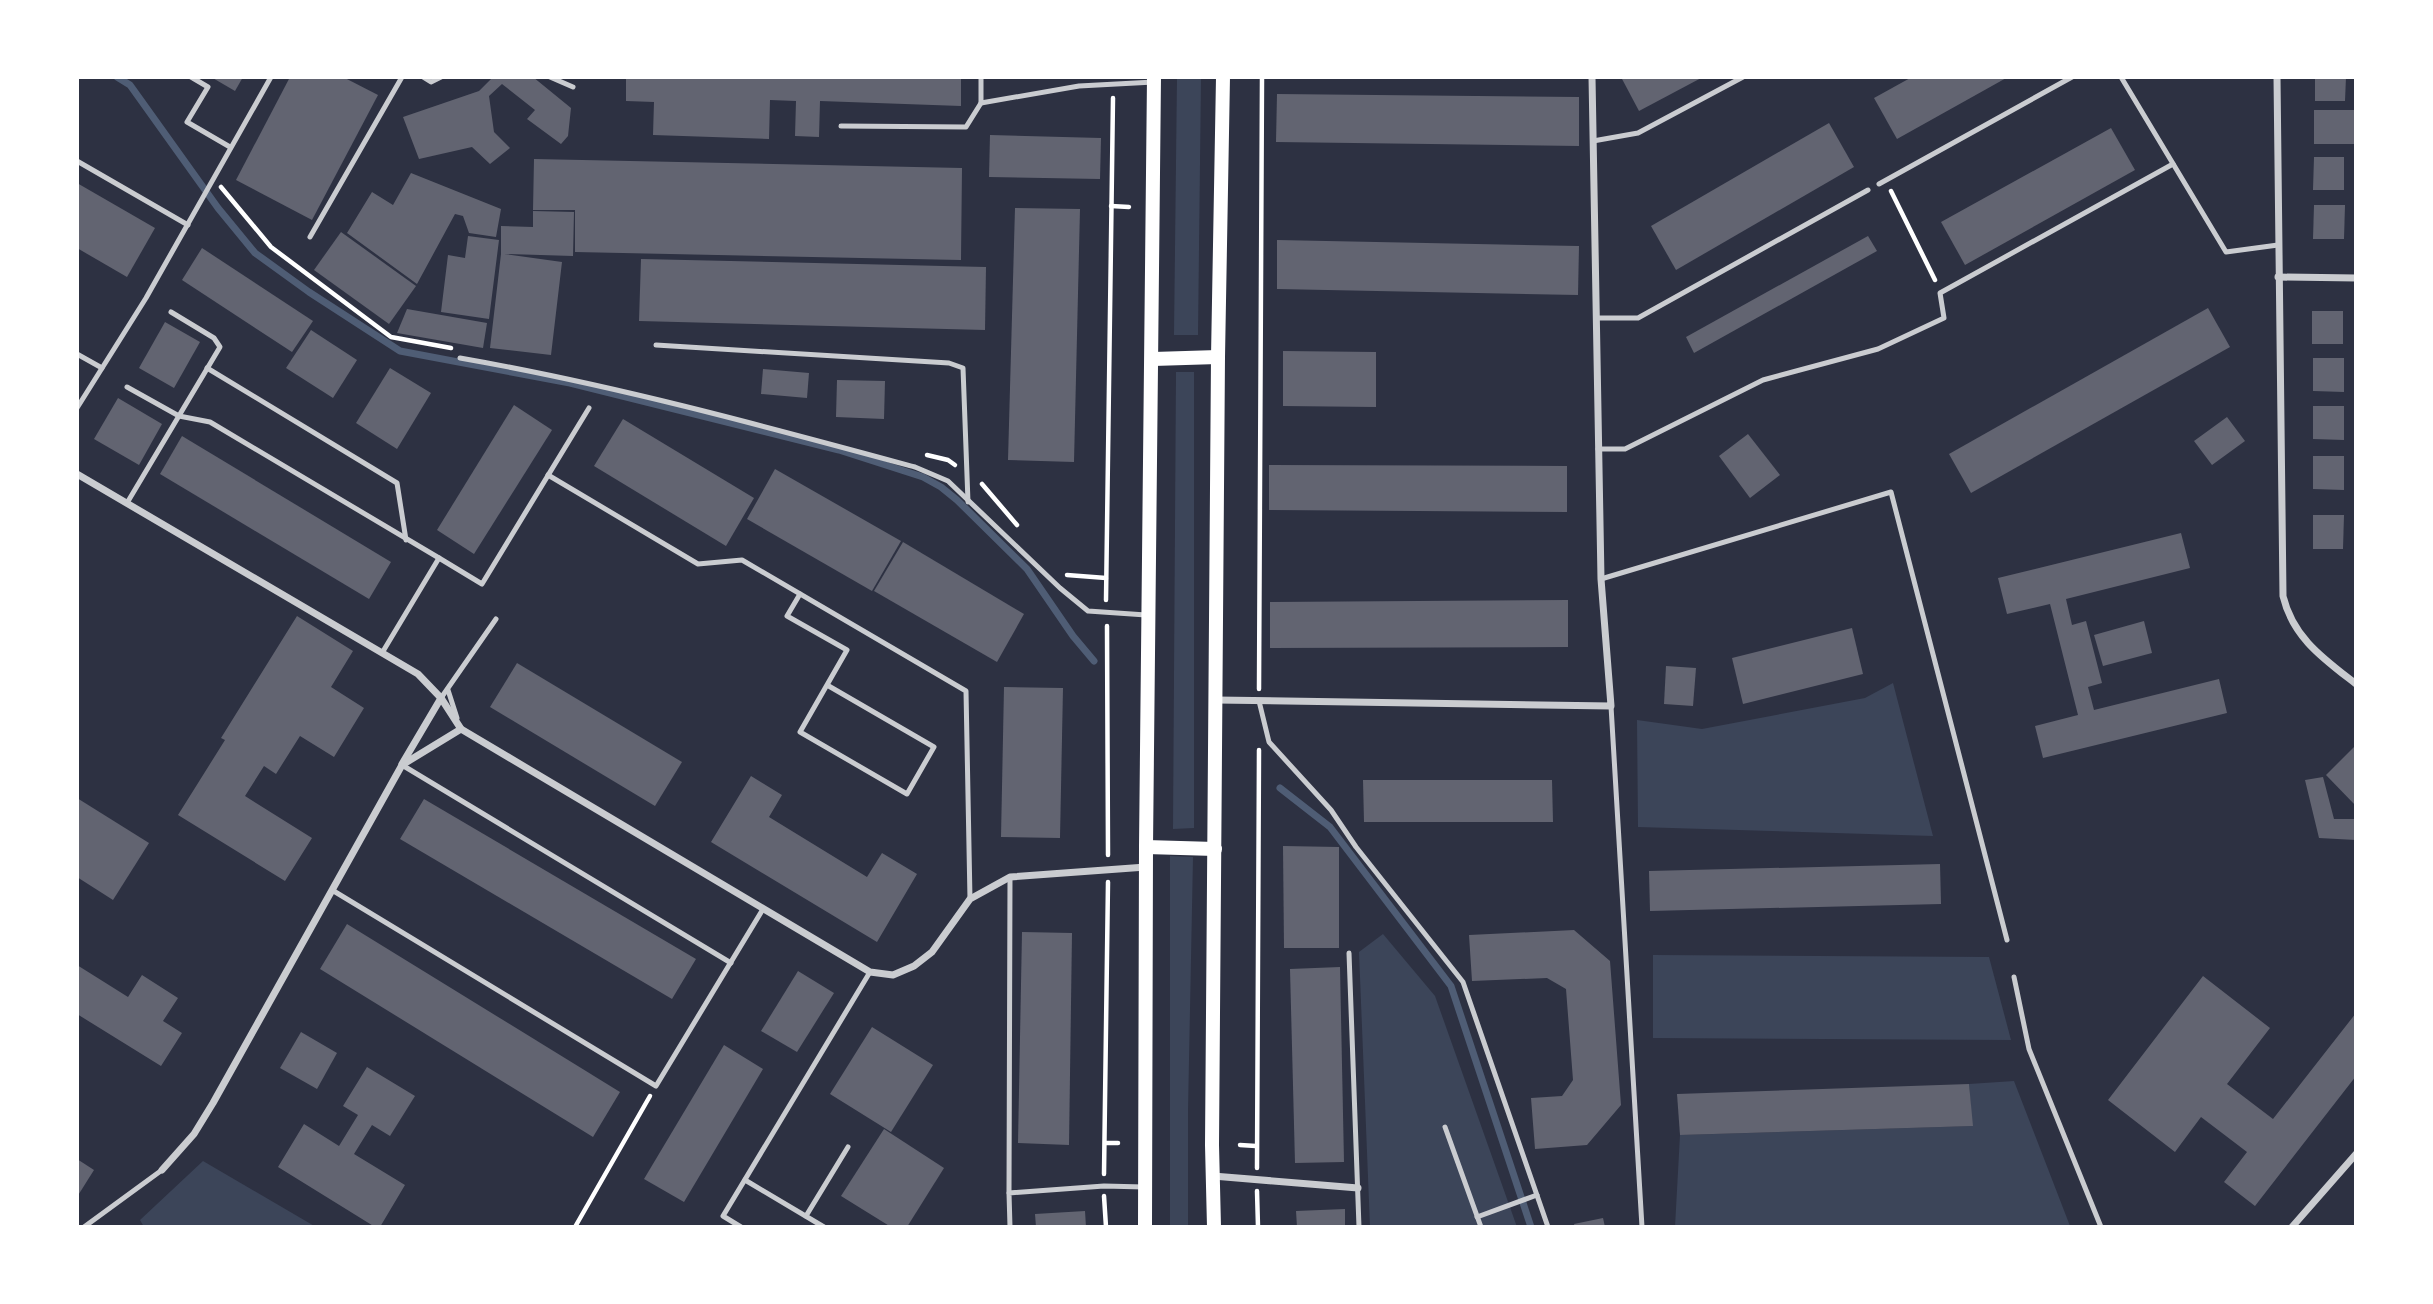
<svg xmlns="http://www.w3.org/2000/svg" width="2433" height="1304" font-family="'Nunito Sans',sans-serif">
	<rect width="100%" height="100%" fill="#2d3142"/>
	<g fill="#3c4559">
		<polygon points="1177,77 1201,77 1198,335 1174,335"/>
		<polygon points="1176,372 1194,372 1194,828 1173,829"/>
		<polygon points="1893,683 1933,836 1638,827 1637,720 1702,729 1865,698"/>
		<polygon points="1170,856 1193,857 1188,1111 1188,1227 1170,1227"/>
		<polygon points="1383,934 1435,996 1517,1227 1370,1227 1359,952"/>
		<polygon points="1653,955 1989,957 2011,1040 1653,1038"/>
		<polygon points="2014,1081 2070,1226 1675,1227 1680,1135 1972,1126 1969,1084"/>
		<polygon points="203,1161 316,1227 144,1227 140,1220"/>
	</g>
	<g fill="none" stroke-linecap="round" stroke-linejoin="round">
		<g stroke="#4f5d75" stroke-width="7">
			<polyline points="117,77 130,85 218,208 255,253 309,292 400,351 570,383 839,450 923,477 941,487 957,500 1027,569 1073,636 1094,661"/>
			<polyline points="1280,788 1330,827 1451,986 1531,1227"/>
		</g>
	</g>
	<g fill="#626471">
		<polygon points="211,77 243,77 235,91"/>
		<polygon points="290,77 343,77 378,95 312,220 236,180"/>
		<polygon points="493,77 533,77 571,108 568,136 561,144 527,119 535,110 502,84 489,96 494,132 510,148 490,164 472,147 419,159 403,117 479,91"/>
		<polygon points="626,77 961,77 961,106 820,101 819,137 795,136 796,101 770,100 769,139 653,135 654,102 626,101"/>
		<polygon points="1621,77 1703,77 1639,111"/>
		<polygon points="1912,77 2008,77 1897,139 1874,98"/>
		<polygon points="2315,77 2346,77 2345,101 2315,101"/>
		<polygon points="1277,94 1579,97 1579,146 1276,142"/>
		<rect x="2314" y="110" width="42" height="34"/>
		<polygon points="1829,123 1854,167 1676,270 1651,226"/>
		<polygon points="2111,128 2135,170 1965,265 1941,222"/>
		<polygon points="990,135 1101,138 1100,179 989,177"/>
		<polygon points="2314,157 2344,157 2344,190 2313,190"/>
		<polygon points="534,159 962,168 961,260 575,252 575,210 533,210"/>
		<polygon points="411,173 501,209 496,237 469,233 463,216 455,214 417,284 347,233 372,192 393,205"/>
		<polygon points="77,183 155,228 127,277 77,248"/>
		<polygon points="2314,205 2345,205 2344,239 2313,239"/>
		<polygon points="1015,208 1080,209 1074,462 1008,460"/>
		<polygon points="533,211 574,212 573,256 504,254 562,262 551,355 490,348 501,254 501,226 533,227"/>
		<polygon points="341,232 416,286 389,324 314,270"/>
		<polygon points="468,236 499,240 489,319 441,312 448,255 465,258"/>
		<polygon points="1868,236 1877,251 1694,353 1686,337"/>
		<polygon points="1277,240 1579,246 1578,295 1277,289"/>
		<polygon points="202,248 313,321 292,352 182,280"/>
		<polygon points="641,259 986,267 985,330 639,321"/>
		<polygon points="2208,308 2230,347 1971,493 1949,454"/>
		<polygon points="407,309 487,323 483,348 397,333"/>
		<rect x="2312" y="311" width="31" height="33"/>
		<polygon points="165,322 200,342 174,388 139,368"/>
		<polygon points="311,330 357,360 333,398 286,368"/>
		<polygon points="1283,351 1376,352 1376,407 1283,406"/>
		<polygon points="2313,358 2344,358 2344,392 2313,391"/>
		<polygon points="390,368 431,393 397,449 356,423"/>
		<polygon points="763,369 809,373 807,398 761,394"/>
		<polygon points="837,380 885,381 884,419 836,417"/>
		<polygon points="118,398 162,424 139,465 94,439"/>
		<polygon points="514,405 552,430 474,554 437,530"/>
		<polygon points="2313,406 2344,406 2344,440 2313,439"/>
		<polygon points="2227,417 2245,441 2212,465 2194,441"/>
		<polygon points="623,419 754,498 726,546 594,466"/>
		<polygon points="1748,434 1780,475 1750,498 1719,456"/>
		<polygon points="182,436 391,562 369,599 160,474"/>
		<polygon points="2313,456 2344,456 2344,490 2313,489"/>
		<polygon points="1269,465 1567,466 1567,512 1269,510"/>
		<polygon points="775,469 901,541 872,591 747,519"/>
		<polygon points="2313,515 2344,515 2343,549 2313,549"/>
		<polygon points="2181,533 2190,568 2066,599 2072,625 2086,621 2102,683 2088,687 2094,710 2219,679 2227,713 2043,758 2035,726 2078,715 2050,604 2007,614 1998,578"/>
		<polygon points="903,542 1024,614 997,662 874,591"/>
		<polygon points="1568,600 1568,647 1270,648 1270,602"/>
		<polygon points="297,616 353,651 331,687 364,708 334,757 300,736 276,774 264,766 245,796 312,838 285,881 178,815 225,740 221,738"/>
		<polygon points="2144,621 2152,653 2103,666 2094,635"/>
		<polygon points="1852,628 1863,674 1743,704 1732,658"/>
		<polygon points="517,663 682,762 655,806 490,707"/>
		<polygon points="1666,666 1696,668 1693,706 1664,704"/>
		<polygon points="1004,687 1063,688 1060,838 1001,837"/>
		<polygon points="2356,745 2356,806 2326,775"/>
		<polygon points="751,776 782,795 769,817 867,877 882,853 917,874 877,942 711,842"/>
		<polygon points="2323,777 2334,819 2355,819 2356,840 2319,838 2305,780"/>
		<polygon points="1363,780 1552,780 1553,822 1364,822"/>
		<polygon points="77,798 149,843 113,900 77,877"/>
		<polygon points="424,799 696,959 672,999 400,839"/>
		<polygon points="1283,846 1339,847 1339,948 1284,948"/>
		<polygon points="1940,864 1941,904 1650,911 1649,871"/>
		<polygon points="347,924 620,1092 593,1137 320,969"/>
		<polygon points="1574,930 1610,961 1621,1105 1587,1145 1535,1149 1531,1098 1562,1096 1573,1080 1566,989 1547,978 1472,981 1469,935"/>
		<polygon points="1022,932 1072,933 1069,1145 1018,1143"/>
		<polygon points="77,965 128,997 142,975 178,998 163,1021 182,1033 161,1066 77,1014"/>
		<polygon points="1340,967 1344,1162 1295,1163 1290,969"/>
		<polygon points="798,971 834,993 797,1052 761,1031"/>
		<polygon points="2203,976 2270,1028 2227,1084 2273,1119 2356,1013 2356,1076 2255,1206 2224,1182 2247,1152 2201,1117 2175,1152 2108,1100"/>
		<polygon points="872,1027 933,1065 891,1132 830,1094"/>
		<polygon points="301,1032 337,1053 317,1089 280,1068"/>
		<polygon points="724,1045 763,1069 684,1202 644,1179"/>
		<polygon points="367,1067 415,1096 390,1136 372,1125 354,1154 405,1185 380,1227 375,1227 278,1167 304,1124 339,1146 358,1115 343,1106"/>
		<polygon points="1969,1084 1973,1126 1680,1135 1677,1094"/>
		<polygon points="884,1129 944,1168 907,1227 891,1227 841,1196"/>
		<polygon points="77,1159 94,1170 77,1197"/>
		<polygon points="1345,1209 1345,1227 1297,1227 1296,1211"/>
		<polygon points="1085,1211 1086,1227 1036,1227 1035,1214"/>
		<polygon points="1603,1218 1605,1227 1575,1227 1574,1224"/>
	</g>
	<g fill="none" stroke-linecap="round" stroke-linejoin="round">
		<g stroke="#fff" stroke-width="4.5">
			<polyline points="221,187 271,247 391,337 451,348"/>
			<polyline points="1891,191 1935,280"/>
			<polyline points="1111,206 1129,207"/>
			<polyline points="927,455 948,460 955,465"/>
			<polyline points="982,484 1017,525"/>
			<polyline points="1067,575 1106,578"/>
			<polyline points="1106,600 1113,98"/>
			<polyline points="1107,626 1108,855"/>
			<polyline points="1259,689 1262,77"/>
			<polyline points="1106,1143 1118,1143"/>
			<polyline points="1240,1145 1256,1146"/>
			<polyline points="1257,1168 1259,750"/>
			<polyline points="1104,1174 1108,882"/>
			<polyline points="1257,1191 1258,1227"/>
			<polyline points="1104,1196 1106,1227"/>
			<polyline points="575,1227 650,1096"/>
		</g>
		<g stroke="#caccd0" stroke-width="5">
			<polyline points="191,77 208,87 187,122 230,147"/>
			<polyline points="423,77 431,82 441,77"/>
			<polyline points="550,77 573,87"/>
			<polyline points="981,77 981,103 1079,86 1154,82"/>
			<polyline points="2121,77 2226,252 2278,245"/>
			<polyline points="841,126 966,127 981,103"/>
			<polyline points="1593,141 1638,133 1743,77"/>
			<polyline points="77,161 188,225"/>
			<polyline points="1879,184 2072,77"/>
			<polyline points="310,237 402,77"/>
			<polyline points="1596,318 1638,318 1868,190"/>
			<polyline points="656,345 949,363 963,368 968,502"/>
			<polyline points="77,354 102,368"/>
			<path d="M460,358C614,385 764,426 915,467L948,481L1060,588L1088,611L1146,615"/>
			<polyline points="207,368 397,483 406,540"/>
			<polyline points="127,387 179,416 210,422 439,558"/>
			<polyline points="77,408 146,298 271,77"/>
			<polyline points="1598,449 1625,449 1763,380 1878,349 1944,318 1940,293 2173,164"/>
			<polyline points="548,475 698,564 742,560 966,691 970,899"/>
			<polyline points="127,503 220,347 214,338 171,312"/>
			<polyline points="1601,579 1891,492 2007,940"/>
			<polyline points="800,594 787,616 847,650 800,732 907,794 934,747 827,685"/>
			<polyline points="382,653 439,558 482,584 589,408"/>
			<polyline points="448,690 457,718"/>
			<polyline points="441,698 496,619"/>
			<polyline points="1259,701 1269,742 1331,810 1356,847 1463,982 1548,1227"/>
			<polyline points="1611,706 1642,1227"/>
			<polyline points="402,765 731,963"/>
			<polyline points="332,890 656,1086 763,909"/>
			<polyline points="1349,953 1359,1227"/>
			<polyline points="2014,977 2029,1049 2101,1227"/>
			<polyline points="1445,1127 1481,1227"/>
			<polyline points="745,1180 824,1227"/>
			<polyline points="1009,1193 1010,877"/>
			<polyline points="806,1216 848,1147"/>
			<polyline points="1477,1217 1537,1195"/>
			<polyline points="84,1227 162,1170"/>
			<polyline points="741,1227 723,1216 870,972"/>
			<polyline points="1010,1227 1009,1193 1104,1186 1144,1187"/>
		</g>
		<g stroke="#caccd0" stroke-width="7">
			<path d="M2277,77L2283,596C2293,638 2324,659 2356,684"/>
			<polyline points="2278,277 2356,278"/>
			<polyline points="77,474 418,674 441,698 461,729 870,972 893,975 914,966 932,952 970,899 1010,877 1146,867"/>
			<polyline points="1216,700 1611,706 1601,579 1592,77"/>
			<polyline points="402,764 441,698"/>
			<polyline points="162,1170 194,1134 213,1103 402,765 461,729"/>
			<polyline points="1213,1176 1358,1188"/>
			<polyline points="2292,1227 2356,1154"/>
		</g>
		<g stroke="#fff" stroke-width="14">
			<polyline points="1153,359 1218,357"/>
			<polyline points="1146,847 1215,849"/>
			<polyline points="1145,1227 1146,847 1154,77"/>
			<polyline points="1214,1227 1212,1145 1218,357 1223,77"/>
		</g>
	</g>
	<rect width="2433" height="1304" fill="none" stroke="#ffffff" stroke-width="158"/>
</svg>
